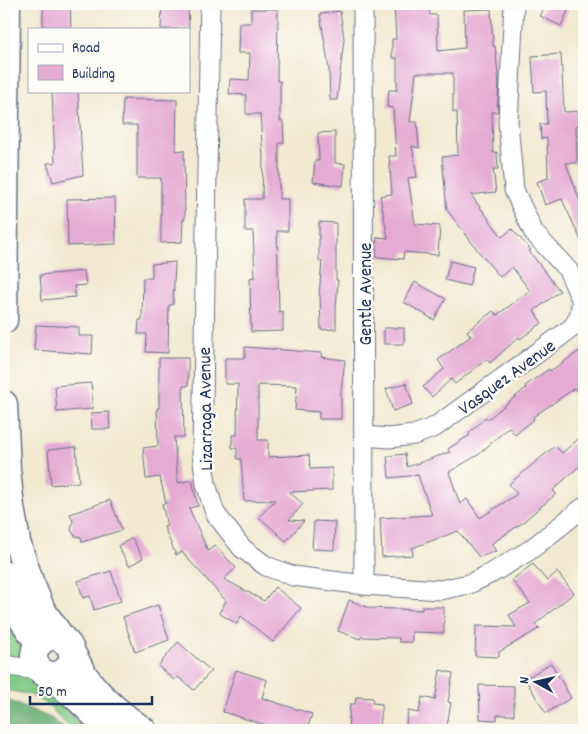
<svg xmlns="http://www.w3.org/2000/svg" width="588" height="734" font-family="Dekko,sans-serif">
	<rect width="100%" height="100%" fill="#fdfcf7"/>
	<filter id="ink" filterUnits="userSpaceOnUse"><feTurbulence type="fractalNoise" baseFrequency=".02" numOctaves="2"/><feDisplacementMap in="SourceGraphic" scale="10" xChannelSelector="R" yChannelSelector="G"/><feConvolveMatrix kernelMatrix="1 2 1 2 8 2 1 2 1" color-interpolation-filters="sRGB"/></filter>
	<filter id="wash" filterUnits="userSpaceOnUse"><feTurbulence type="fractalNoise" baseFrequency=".0096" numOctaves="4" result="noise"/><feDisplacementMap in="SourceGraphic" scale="20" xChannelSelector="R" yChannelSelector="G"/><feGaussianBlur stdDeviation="1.12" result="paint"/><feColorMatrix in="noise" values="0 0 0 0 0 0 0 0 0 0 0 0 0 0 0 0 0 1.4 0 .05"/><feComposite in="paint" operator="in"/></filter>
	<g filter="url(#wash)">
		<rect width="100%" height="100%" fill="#f1e9d0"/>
		<polygon fill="#82ca86" stroke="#4e7c72" points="4,613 27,659 51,695 86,730 72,730 44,702 29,694 4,690"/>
		<polygon fill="#69ae73" stroke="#426e68" points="4,700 10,701 51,718 66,730 4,730"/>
		<g id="blocks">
			<g fill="#e5abd4">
				<polygon points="43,4 70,4 71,29 43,29"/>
				<polygon points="162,4 188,4 189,29 161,29"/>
				<polygon points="394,4 429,4 430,15 437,15 438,51 465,48 464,10 491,9 493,46 495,46 499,84 497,112 492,112 493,153 497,152 498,169 493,169 496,192 471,195 502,237 512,229 531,250 529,251 560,291 534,311 542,323 520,339 519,337 490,363 487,359 455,384 451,379 432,397 423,387 444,369 438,360 471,336 467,331 493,311 497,315 530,291 512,267 500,277 479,252 447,210 442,157 458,155 457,112 453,112 453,73 416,73 410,122 417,122 419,148 412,146 417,177 408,178 415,224 440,226 438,255 404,252 403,259 376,257 377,237 388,238 380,196 392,194 389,156 396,156 393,108 387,107 389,90 397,90 397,58 392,58 392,39 396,39"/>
				<polygon points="546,4 571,4 561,26 540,16"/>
				<polygon points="251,9 278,9 277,81 280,81 280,121 283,121 284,143 279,143 279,199 288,199 288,231 277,231 279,312 283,311 283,331 251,332 250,278 255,277 253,231 245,231 245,199 262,199 263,157 260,114 246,114 246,95 229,94 230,79 249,80 250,53 238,53 239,23 251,23"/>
				<polygon points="340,11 344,39 337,100 330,100 329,69 320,14"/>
				<polygon points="561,54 564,112 584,111 584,125 576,125 577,163 566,163 584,212 584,247 562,199 545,205 537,182 548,178 547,138 541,139 540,124 547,124 546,91 534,92 532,56"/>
				<polygon points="52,91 78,91 83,175 53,182 47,163 55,163"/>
				<polygon points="123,99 177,100 176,151 184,150 185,219 183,219 182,242 161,243 161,178 137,178 137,125 122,125"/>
				<polygon points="335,132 335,163 345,164 343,186 313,182 315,161 319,161 318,133"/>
				<polygon points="115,198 116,244 68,246 67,199"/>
				<polygon points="319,222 336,223 336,280 338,280 336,308 336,329 321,330 320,295 319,295 322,261 319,261"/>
				<polygon points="450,261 474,267 469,286 445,280"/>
				<polygon points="175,262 173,305 169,305 168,353 146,352 147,334 138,334 139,320 142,320 143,278 152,278 152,264"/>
				<polygon points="84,271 86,285 74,286 75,297 42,300 40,275"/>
				<polygon points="415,282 446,299 434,320 404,302"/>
				<polygon points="36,325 79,327 79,336 93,336 92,354 34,350"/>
				<rect x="384" y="328" width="20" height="16"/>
				<polygon points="245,347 322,353 321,357 345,360 341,391 341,419 319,419 319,412 295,410 297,386 258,385 258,440 268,440 268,457 309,455 310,469 332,468 332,490 289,492 303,504 289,520 304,521 286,541 259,517 275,500 244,501 241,459 237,459 237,448 232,448 232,435 237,435 238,384 225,384 225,358 245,358"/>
				<polygon points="584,348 584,403 575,388 533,417 534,419 515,435 509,427 478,455 449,472 460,504 467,499 480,518 517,494 509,484 555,446 562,453 584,434 584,462 553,490 556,494 525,520 525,521 491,544 496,551 479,557 458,531 412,548 413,555 382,557 380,518 432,515 418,475 389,478 387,456 405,454 407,467 450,452 448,449 470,435 469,433 486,417 488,419 526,388 525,386 549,369 550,371"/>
				<polygon points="159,358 188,358 188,386 183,386 184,437 174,437 178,483 192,480 198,506 189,508 208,551 215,545 236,568 224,579 264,601 275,587 301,608 273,642 241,616 237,624 219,613 226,601 182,552 176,555 164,527 167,526 162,504 166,503 160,477 146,479 143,448 158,446 157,408 159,408"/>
				<polygon points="91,383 93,409 57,412 55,386"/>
				<polygon points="406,383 413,404 393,411 386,389"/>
				<polygon points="109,412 110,429 92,429 91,413"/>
				<polygon points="76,447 79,482 51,485 48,450"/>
				<polygon points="110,500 122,530 82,542 81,537 75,536 71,530 73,521 70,514"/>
				<polygon points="314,521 335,522 334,550 312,549"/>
				<polygon points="132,538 143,558 129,566 118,546"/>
				<polygon points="533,564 547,581 557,572 574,593 535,624 537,627 540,628 499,652 499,657 475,656 476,626 516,627 509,615 530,603 512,580"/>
				<polygon points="111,571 121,601 94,610 90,596 83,598 78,581"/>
				<polygon points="349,600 369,608 422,610 422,607 444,607 444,633 412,632 412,642 399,642 399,638 361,637 360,639 338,631"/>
				<polygon points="158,605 169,640 135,652 123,617"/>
				<polygon points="178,642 211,671 194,690 178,677 174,680 158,666"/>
				<polygon points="551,663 571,698 546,713 525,679"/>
				<polygon points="236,670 267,680 262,698 312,714 307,730 274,730 275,728 223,712"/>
				<polygon points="440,670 453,673 448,702 451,703 446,730 405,730 408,711 419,713 422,697 435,700"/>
				<polygon points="479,685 514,686 514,715 497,715 497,720 480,719"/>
				<polygon points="356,697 373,698 372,703 382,704 380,730 348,729 350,704 355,704"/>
			</g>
		</g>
	</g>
	<g filter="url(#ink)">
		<use href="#blocks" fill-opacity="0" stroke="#667086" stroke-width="1"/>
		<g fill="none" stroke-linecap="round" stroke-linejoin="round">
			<defs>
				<g id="street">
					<polyline points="210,4 202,454 206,484 215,513 242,548 266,566 293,576 364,585 440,590 469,584 492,573 530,550 584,507"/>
					<polyline points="363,4 364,585"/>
					<polyline points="364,436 389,438 414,435 435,427 573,327 579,317 582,301 568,270 534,233 514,190 508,122 514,4"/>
					<polyline points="4,665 42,671"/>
				</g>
				<g id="secondary">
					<polyline points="4,320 7,4"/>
					<polyline points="4,404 7,470 11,507 17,542 30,581 42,610 64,641"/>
					<polyline points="4,574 7,584 22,619 39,644"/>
					<circle cx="53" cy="656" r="19"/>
					<path d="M72,653C75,658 78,664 81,670C95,693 121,715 143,730"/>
					<polyline points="47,674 76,697 110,730"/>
				</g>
			</defs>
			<use href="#street" stroke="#667086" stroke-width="21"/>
			<use href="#secondary" stroke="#667086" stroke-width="29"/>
			<use href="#street" stroke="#fff" stroke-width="19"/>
			<use href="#secondary" stroke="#fff" stroke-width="26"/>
		</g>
	</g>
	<g text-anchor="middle" stroke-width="5" stroke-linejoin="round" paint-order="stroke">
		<g font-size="19" fill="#1b2f5e" stroke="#fdfcf7">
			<text transform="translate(364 294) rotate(-90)" y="7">Gentle Avenue</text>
			<text transform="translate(506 376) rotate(-36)" y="7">Vasquez Avenue</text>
			<text transform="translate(204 409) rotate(-91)" y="7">Lizarraga Avenue</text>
		</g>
	</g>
	<rect width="588" height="734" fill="none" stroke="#fdfcf7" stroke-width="20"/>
	<rect x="28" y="28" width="162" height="65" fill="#fdfcf7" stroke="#a3aaba"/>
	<rect x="38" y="44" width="25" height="8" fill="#ffffff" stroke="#a3aaba"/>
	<text x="72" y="52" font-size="15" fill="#1b2f5e">Road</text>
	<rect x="38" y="65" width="25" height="15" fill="#e5abd4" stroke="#a3aaba"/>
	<text x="72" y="78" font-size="15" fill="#1b2f5e">Building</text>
	<g transform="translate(536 682) rotate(278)" stroke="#fdfcf7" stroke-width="4" paint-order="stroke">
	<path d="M0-4L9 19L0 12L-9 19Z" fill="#1b2f5e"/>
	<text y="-8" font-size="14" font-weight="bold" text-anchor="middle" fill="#1b2f5e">N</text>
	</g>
	<path d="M30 696v8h122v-8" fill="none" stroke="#1b2f5e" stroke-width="2.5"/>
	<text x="38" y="696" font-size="15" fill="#1b2f5e" stroke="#fdfcf7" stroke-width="4" paint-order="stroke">50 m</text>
</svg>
